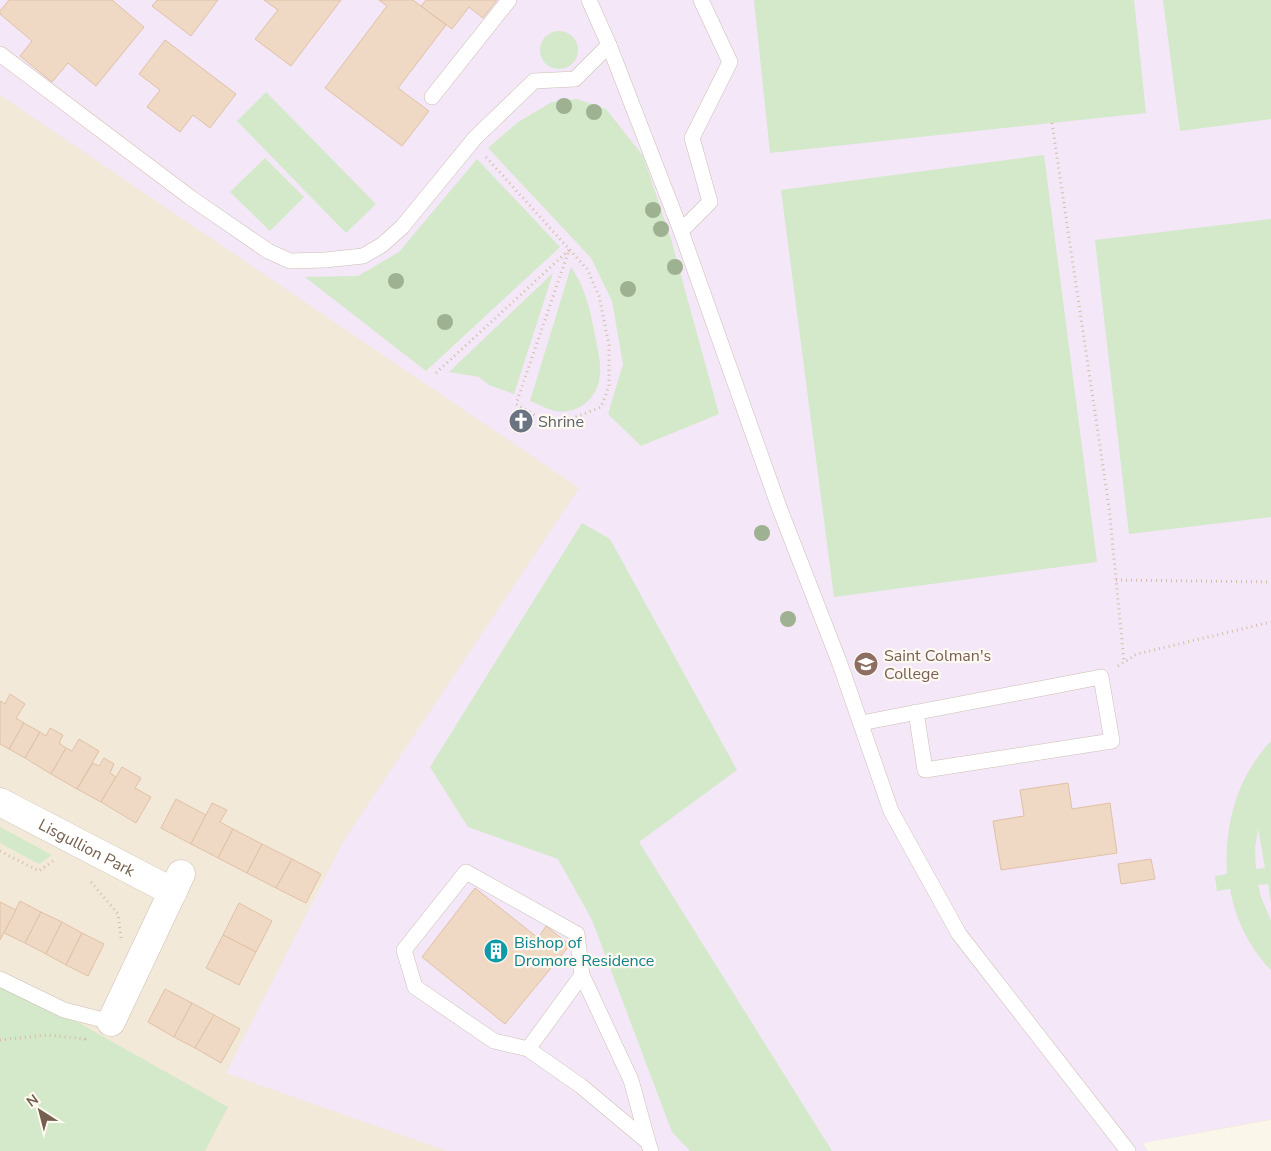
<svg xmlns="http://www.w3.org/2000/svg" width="1271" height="1151" font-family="'Nunito Sans',sans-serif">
	<rect width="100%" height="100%" fill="#fbf6ea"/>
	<polygon fill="#f3e9d9" points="0,0 1271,0 1271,1120 1143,1143 1148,1151 0,1151"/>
	<polygon fill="#f3e7f8" points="0,0 1271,0 1271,1119 1143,1143 1148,1151 447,1151 226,1073 344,840 579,488 0,95"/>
	<g fill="#d3e9c9" fill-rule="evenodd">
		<polygon points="754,0 1134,0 1146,113 770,153"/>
		<polygon points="1163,0 1271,0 1271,119 1180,131"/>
		<circle cx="559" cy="50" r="19"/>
		<polygon points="266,92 376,204 346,233 237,121"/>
		<polygon points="577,99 606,109 643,156 671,239 719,414 641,446 608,414 623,364 612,301 591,258 488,148 518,122 552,102"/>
		<polygon points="1044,155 1097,562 834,597 781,190"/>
		<polygon points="265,158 304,197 270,231 230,192"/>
		<polygon points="477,159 560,247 426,371 305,277 358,276 399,252"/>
		<polygon points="1271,219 1271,517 1129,534 1095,240"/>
		<path d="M571,267C585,287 591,312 595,336C597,346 600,357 600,367C602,393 583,415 555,411C547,409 538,404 530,401Z"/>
		<polygon points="553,273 514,394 489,385 479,377 449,372"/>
		<polygon points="582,523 610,539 737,770 639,842 832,1151 690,1151 672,1132 592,920 558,859 468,827 430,767"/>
		<path d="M1271,741V903L1268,884L1258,885L1261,897L1271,921V970C1250,949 1235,918 1230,889L1217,891L1215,876L1227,874C1224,824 1237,778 1271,741ZM1258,828L1265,868L1256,869L1255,849Z"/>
		<polygon points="0,827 52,855 39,864 0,843"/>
		<polygon points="0,982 65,1015 228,1107 205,1151 0,1151"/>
	</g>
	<g fill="#efd9c4" stroke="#e0c1a5">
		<polygon points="9,0 112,0 144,27 96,86 68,63 52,82 20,56 32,41 0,14 0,11"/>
		<polygon points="157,0 218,0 191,36 152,6"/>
		<polygon points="264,0 341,0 291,66 255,39 278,10"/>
		<polygon points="379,0 413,0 446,25 398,88 429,111 402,146 325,88 387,6"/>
		<polygon points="426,0 497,0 483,18 469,7 452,29 421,6"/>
		<polygon points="165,40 236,94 210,128 193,115 180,132 147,107 160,90 139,74"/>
		<polygon points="10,694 25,704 16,718 24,723 9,749 0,744 0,704 1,701 5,704"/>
		<polygon points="24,723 40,732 25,758 9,749"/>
		<polygon points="50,728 63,735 59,743 66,748 51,774 25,758 40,732 46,736"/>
		<polygon points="79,739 99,751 77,789 51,774 66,748 72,751"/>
		<polygon points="104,758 114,764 110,773 116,777 101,802 77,789 93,763 99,766"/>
		<polygon points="122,767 141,778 135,788 151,797 136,823 101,802"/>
		<polygon points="1068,783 1072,809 1110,803 1117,853 1001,870 993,821 1024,816 1020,790"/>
		<polygon points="176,799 206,815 191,844 161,828"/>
		<polygon points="212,803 227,810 220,822 233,829 218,858 191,844"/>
		<polygon points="233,829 262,844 247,873 218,858"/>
		<polygon points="262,844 292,859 276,888 247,873"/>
		<polygon points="292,859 321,874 306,903 276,888"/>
		<polygon points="1151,859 1155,879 1121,884 1118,864"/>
		<polygon points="475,888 538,938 546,926 570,945 505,1024 422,957"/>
		<polygon points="20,901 41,912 25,943 4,933"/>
		<polygon points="0,902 16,910 0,940"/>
		<polygon points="239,903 272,921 256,952 223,935"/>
		<polygon points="41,912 62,922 46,954 25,943"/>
		<polygon points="62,922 82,933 66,965 46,954"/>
		<polygon points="82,933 104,944 88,976 66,965"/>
		<polygon points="223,935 256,952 239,985 206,968"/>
		<polygon points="165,989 192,1003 174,1037 148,1022"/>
		<polygon points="192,1003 214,1015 195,1048 174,1037"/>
		<polygon points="214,1015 240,1029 221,1063 195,1048"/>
	</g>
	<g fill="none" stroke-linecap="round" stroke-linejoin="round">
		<defs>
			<g id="service">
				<polyline points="609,45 681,231 779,507 840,664 891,811 959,934 1128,1151"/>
				<polyline points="0,54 191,198 268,251 290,261 325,260 363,256 382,245 402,227 475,138 534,81 575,79 609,45 589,0"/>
				<polyline points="432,97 509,0"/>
				<polyline points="681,231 710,202 692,138 730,62 701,0"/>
				<polyline points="861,723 1101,677 1112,741 925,770 916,712"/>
				<polyline points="0,979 64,1010 111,1022"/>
				<polyline points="528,1049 582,975"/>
				<polyline points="648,1142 631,1080 582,975 577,934 466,872 404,950 415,987 494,1041 528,1049 581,1086 648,1142 651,1151"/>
			</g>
			<g id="minor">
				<path id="s1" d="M0,802L173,892"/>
				<polyline points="111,1022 181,874"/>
			</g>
		</defs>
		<use href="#service" stroke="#cdbfb1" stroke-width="16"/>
		<use href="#minor" stroke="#cdbfb1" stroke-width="29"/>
		<g stroke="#d4bda6" stroke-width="3" stroke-dasharray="1 4" stroke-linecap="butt">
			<polyline points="1052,123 1109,507 1124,662"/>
			<polyline points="486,157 587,269 599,296 609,345 609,386 601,407 571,419 546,422 516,404 569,250"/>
			<polyline points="436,373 569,250"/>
			<polyline points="1116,580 1271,582"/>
			<polyline points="1118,666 1137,654 1271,622"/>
			<polyline points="0,851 39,871 53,861"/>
			<polyline points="91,882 118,914 121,938"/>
			<polyline points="0,1040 47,1035 85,1039 84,1038"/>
		</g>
		<use href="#service" stroke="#fff" stroke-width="15"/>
		<use href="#minor" stroke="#fff" stroke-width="28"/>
	</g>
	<g fill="#9eb190">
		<circle cx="564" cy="106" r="8"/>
		<circle cx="594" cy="112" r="8"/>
		<circle cx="653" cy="210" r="8"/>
		<circle cx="661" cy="229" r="8"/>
		<circle cx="675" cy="267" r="8"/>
		<circle cx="396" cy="281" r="8"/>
		<circle cx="628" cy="289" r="8"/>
		<circle cx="445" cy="322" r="8"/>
		<circle cx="762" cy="533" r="8"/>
		<circle cx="788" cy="619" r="8"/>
	</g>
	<defs>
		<symbol id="church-disc" viewBox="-11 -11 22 22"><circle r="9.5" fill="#6b7280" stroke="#fefaf1"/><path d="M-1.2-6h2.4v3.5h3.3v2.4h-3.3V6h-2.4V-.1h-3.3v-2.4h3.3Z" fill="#fff"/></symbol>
		<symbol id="school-disc" viewBox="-11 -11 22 22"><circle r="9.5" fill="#8d6e63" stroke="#fefaf1"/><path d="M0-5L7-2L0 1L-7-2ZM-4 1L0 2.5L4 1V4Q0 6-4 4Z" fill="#fff"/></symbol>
		<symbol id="building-disc" viewBox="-11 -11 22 22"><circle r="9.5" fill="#0f9aa8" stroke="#fefaf1"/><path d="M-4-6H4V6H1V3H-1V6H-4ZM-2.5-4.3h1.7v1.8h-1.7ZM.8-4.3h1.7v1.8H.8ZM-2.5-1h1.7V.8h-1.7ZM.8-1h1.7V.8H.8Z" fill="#fff"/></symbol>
	</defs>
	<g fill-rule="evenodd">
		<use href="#church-disc" x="507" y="407" width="28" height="28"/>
		<use href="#school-disc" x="852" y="650" width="28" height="28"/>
		<use href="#building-disc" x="482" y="937" width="28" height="28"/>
	</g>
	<g text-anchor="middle" stroke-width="4.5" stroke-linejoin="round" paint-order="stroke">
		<g font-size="16" fill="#5b616d" stroke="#fefaf1" text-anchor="start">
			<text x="538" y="427">Shrine</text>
		</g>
		<g font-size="16" fill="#785e54" stroke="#fefaf1" text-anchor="start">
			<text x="884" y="661">Saint Colman's<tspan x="884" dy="18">College</tspan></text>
		</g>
		<g font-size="16" fill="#75604f" stroke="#fefaf1">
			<text dy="6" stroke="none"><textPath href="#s1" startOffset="98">Lisgullion Park</textPath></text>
		</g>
		<g font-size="16" fill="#0d838f" stroke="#fefaf1" text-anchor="start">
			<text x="514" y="948">Bishop of<tspan x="514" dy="18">Dromore Residence</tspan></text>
		</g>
	</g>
	<g transform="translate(40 1111) rotate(324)" stroke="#fefaf1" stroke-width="4" paint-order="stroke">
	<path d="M0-4L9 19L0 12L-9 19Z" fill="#75604f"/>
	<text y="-8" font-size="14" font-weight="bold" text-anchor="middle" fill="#75604f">N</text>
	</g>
</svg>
